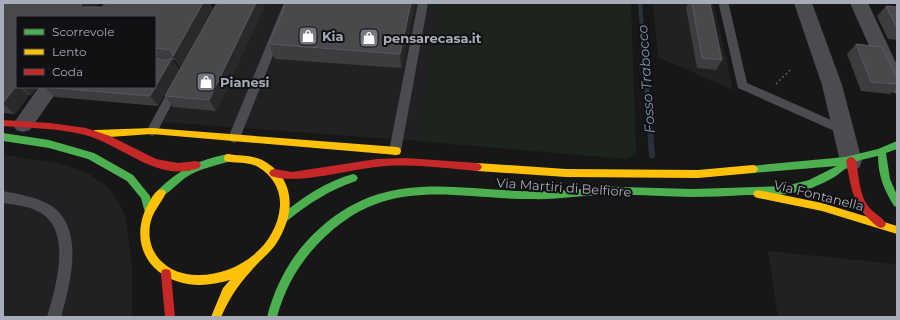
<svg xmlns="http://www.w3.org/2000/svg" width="900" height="320" font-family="Montserrat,sans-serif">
	<rect width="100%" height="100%" fill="#171717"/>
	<g fill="#212123">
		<polygon points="227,3 442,3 418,141 163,122"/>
		<polygon points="653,3 734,3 735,6 714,4 733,90 658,57"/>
		<polygon points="3,155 59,163 89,174 110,189 120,204 126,219 132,267 132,317 3,317"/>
		<polygon points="768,251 897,264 897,317 778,317"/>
	</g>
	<polygon fill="#1d241e" points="442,3 631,3 636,154 627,159 418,141"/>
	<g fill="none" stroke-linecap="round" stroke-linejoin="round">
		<polygon fill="#2a3138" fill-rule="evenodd" points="638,3 642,3 655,156 654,158 650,158 649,156"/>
		<polyline stroke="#4d4e52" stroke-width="2" stroke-dasharray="2 2.5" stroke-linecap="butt" points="776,84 790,70"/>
		<g fill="#4b4c50" fill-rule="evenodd">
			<polygon points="284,3 294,3 240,138 238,141 234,143 230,141 228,138"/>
			<polygon points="418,3 428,3 401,151 399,154 395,156 391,154 389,151"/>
			<polygon points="720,3 728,3 729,5 747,83 847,127 849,130 847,133 843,135 839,133 738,88 719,5"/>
			<polygon points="176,83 180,84 181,87 156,134 152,136 148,134 146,131 148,128 172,84"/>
			<path d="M3,191C19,194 36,197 50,205C86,227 70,285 61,317H47C55,289 73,233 41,213C30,206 16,205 3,203Z"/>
		</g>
		<g fill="#4b4c50" fill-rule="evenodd">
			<polygon points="794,3 812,3 842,85 862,161 859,168 851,170 843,168 840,161 822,85"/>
			<polygon points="850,3 868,3 897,65 897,94 890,91 887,86"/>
			<polygon points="39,87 60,87 30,130 23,132 16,130 13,124"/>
		</g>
		<g fill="#4caf50" fill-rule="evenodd">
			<polygon points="3,133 49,140 94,153 133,175 150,196 154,213 152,216 149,217 146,216 141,198 127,181 88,159 49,148 3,141"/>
			<path d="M897,141V149L886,153L890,179L897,195V207L894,206C884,190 878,175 878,156C870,158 862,159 855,162C849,165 842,172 836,176C822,185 803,192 786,194C773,196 759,195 746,195C728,196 710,197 692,197C664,197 636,194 608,195C582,195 557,200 531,199C453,199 391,176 327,235C302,258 286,284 277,317H267C276,282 293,252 320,228C381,173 444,187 518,191C539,192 561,191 582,189L586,186L693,189L786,186L809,180L837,166L753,173L750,172L748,169L750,166L845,157L878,149Z"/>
			<path d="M228,154L231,155L232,158L231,161C215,166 200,168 185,178C178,183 165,198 158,196L156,193L158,190C178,170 200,159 228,154Z"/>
			<path d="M353,174L356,175L358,178L356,181C330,190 309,203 287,221L284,222L281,221L279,218L281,215C303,197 325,182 353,174Z"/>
		</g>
		<g fill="#ffc107" fill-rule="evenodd">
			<polygon points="152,128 397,147 400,148 401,151 400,154 397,155 152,134 95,138 92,136 91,134 92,132 95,130"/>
			<path d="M228,154C240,156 253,155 264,161C297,180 295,215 276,244C269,254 259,261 251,271C238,285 229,299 221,317H211L223,288L230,280C213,285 196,287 179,282C140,270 130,232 151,199C154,194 158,188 164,190L166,193C160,205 152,212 150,225C148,238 151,249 159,259C169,270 183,275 197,275C236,276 277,247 280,206C281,189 272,175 258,167C248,161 235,164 225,161L224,158L225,155Z"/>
			<polygon points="477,163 566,169 698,170 753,165 756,166 758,169 756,172 753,173 698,178 566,177 477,171 474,170 472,167 474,164"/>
			<polygon points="758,190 822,203 897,226 897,234 822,211 758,198 755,197 753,194 755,191"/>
		</g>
		<g fill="#c62828" fill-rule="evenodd">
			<path d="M3,120L50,123L86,128L110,136L156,159L178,163L196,161L199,162L201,165L199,168C157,183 123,145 85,135C58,128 30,128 3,126Z"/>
			<path d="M851,157L854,158L856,161C859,176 859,194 868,206C873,213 882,216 886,224L884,227L881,228C877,227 874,224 871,221C852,204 851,185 846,161L848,158Z"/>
			<path d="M406,158L477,163L480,164L482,167L480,170L477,171C444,168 409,163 376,167C347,170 298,185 271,176L269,173L271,170L274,169L292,172L377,159Z"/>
			<polygon points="166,269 170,270 171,274 175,317 165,317 161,274 162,270"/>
		</g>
	</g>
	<g fill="#3d3d3f">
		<polygon points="3,3 99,3 96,7 213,8 180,67 175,60 173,60 179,69 158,106 55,97 44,87 168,59 155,58 155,17 17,17 17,87 38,87 31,95 29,95 15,114 3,113"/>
		<polygon points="217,3 266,3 216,111 173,107 165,96"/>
		<polygon points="286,3 415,3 401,68 275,59 269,44"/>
		<polygon points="688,3 710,3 722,60 716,70 697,68 686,8"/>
		<polygon points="886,6 897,7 897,40 888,39 877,16"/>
		<polygon points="856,44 897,77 897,88 890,94 861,91 847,54"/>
	</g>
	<g fill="#29292a">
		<polygon points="83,3 99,3 90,16 81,7 81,5"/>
		<polygon points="203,3 210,3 213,8 180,67 173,56"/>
		<polygon points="256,3 266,3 216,111 209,100"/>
		<polygon points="411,3 415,3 401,68 400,54"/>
		<polygon points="172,58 179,69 158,106 150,96"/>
		<polygon points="17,85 17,87 20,87 29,95 15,114 3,104 3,103"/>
		<polygon points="22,87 38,87 31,95"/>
	</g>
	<g fill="#49494c" stroke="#58595d">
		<polygon points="3,3 83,3 81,5 81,7 102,7 105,3 203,3 173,56 171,50 155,48 155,17 17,17 17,85 3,103"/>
		<polygon points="217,3 256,3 209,100 165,96"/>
		<polygon points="286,3 411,3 400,54 269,44"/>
		<polygon points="692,3 710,3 722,60 702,58"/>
		<polygon points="886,6 897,7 897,28"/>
		<polygon points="856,44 882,47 897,77 897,84 871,82"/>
		<polygon points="155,58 167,60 172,58 150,96 46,87 155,87"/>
	</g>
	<defs>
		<symbol id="shop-square" viewBox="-11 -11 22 22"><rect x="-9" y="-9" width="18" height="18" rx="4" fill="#757880" stroke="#111113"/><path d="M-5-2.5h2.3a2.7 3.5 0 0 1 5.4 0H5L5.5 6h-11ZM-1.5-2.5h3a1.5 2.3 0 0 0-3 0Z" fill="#fff"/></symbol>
	</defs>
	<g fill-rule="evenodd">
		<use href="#shop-square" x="297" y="25" width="22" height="22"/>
		<use href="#shop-square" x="358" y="27" width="22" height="22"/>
		<use href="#shop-square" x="195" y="71" width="22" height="22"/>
	</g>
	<g text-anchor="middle" stroke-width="4" stroke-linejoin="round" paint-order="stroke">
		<g font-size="13" font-weight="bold" fill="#a8acb8" stroke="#111113" text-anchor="start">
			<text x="322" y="41">Kia</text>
			<text x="383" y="43">pensarecasa.it</text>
			<text x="220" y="87">Pianesi</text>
		</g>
		<g font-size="13" fill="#a8acb8" stroke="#111113">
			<text transform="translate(564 187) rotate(4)" y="5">Via Martiri di Belfiore</text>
			<text transform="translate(819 195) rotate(14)" y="5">Via Fontanella</text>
		</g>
		<g font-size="14" font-style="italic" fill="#8098b2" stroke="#111113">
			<text transform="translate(646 79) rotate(-94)" y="5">Fosso Trabocco</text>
		</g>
	</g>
	<rect width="900" height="320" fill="none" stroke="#a8acb8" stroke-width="8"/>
	<rect x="16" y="16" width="140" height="72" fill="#111113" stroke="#4d4f55"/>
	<rect x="24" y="29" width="20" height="6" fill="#4caf50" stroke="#4d4f55"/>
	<text x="52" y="36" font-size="12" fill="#a8acb8">Scorrevole</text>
	<rect x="24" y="49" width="20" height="6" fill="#ffc107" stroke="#4d4f55"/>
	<text x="52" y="56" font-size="12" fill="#a8acb8">Lento</text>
	<rect x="24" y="69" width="20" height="6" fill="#c62828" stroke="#4d4f55"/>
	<text x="52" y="76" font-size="12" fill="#a8acb8">Coda</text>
</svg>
